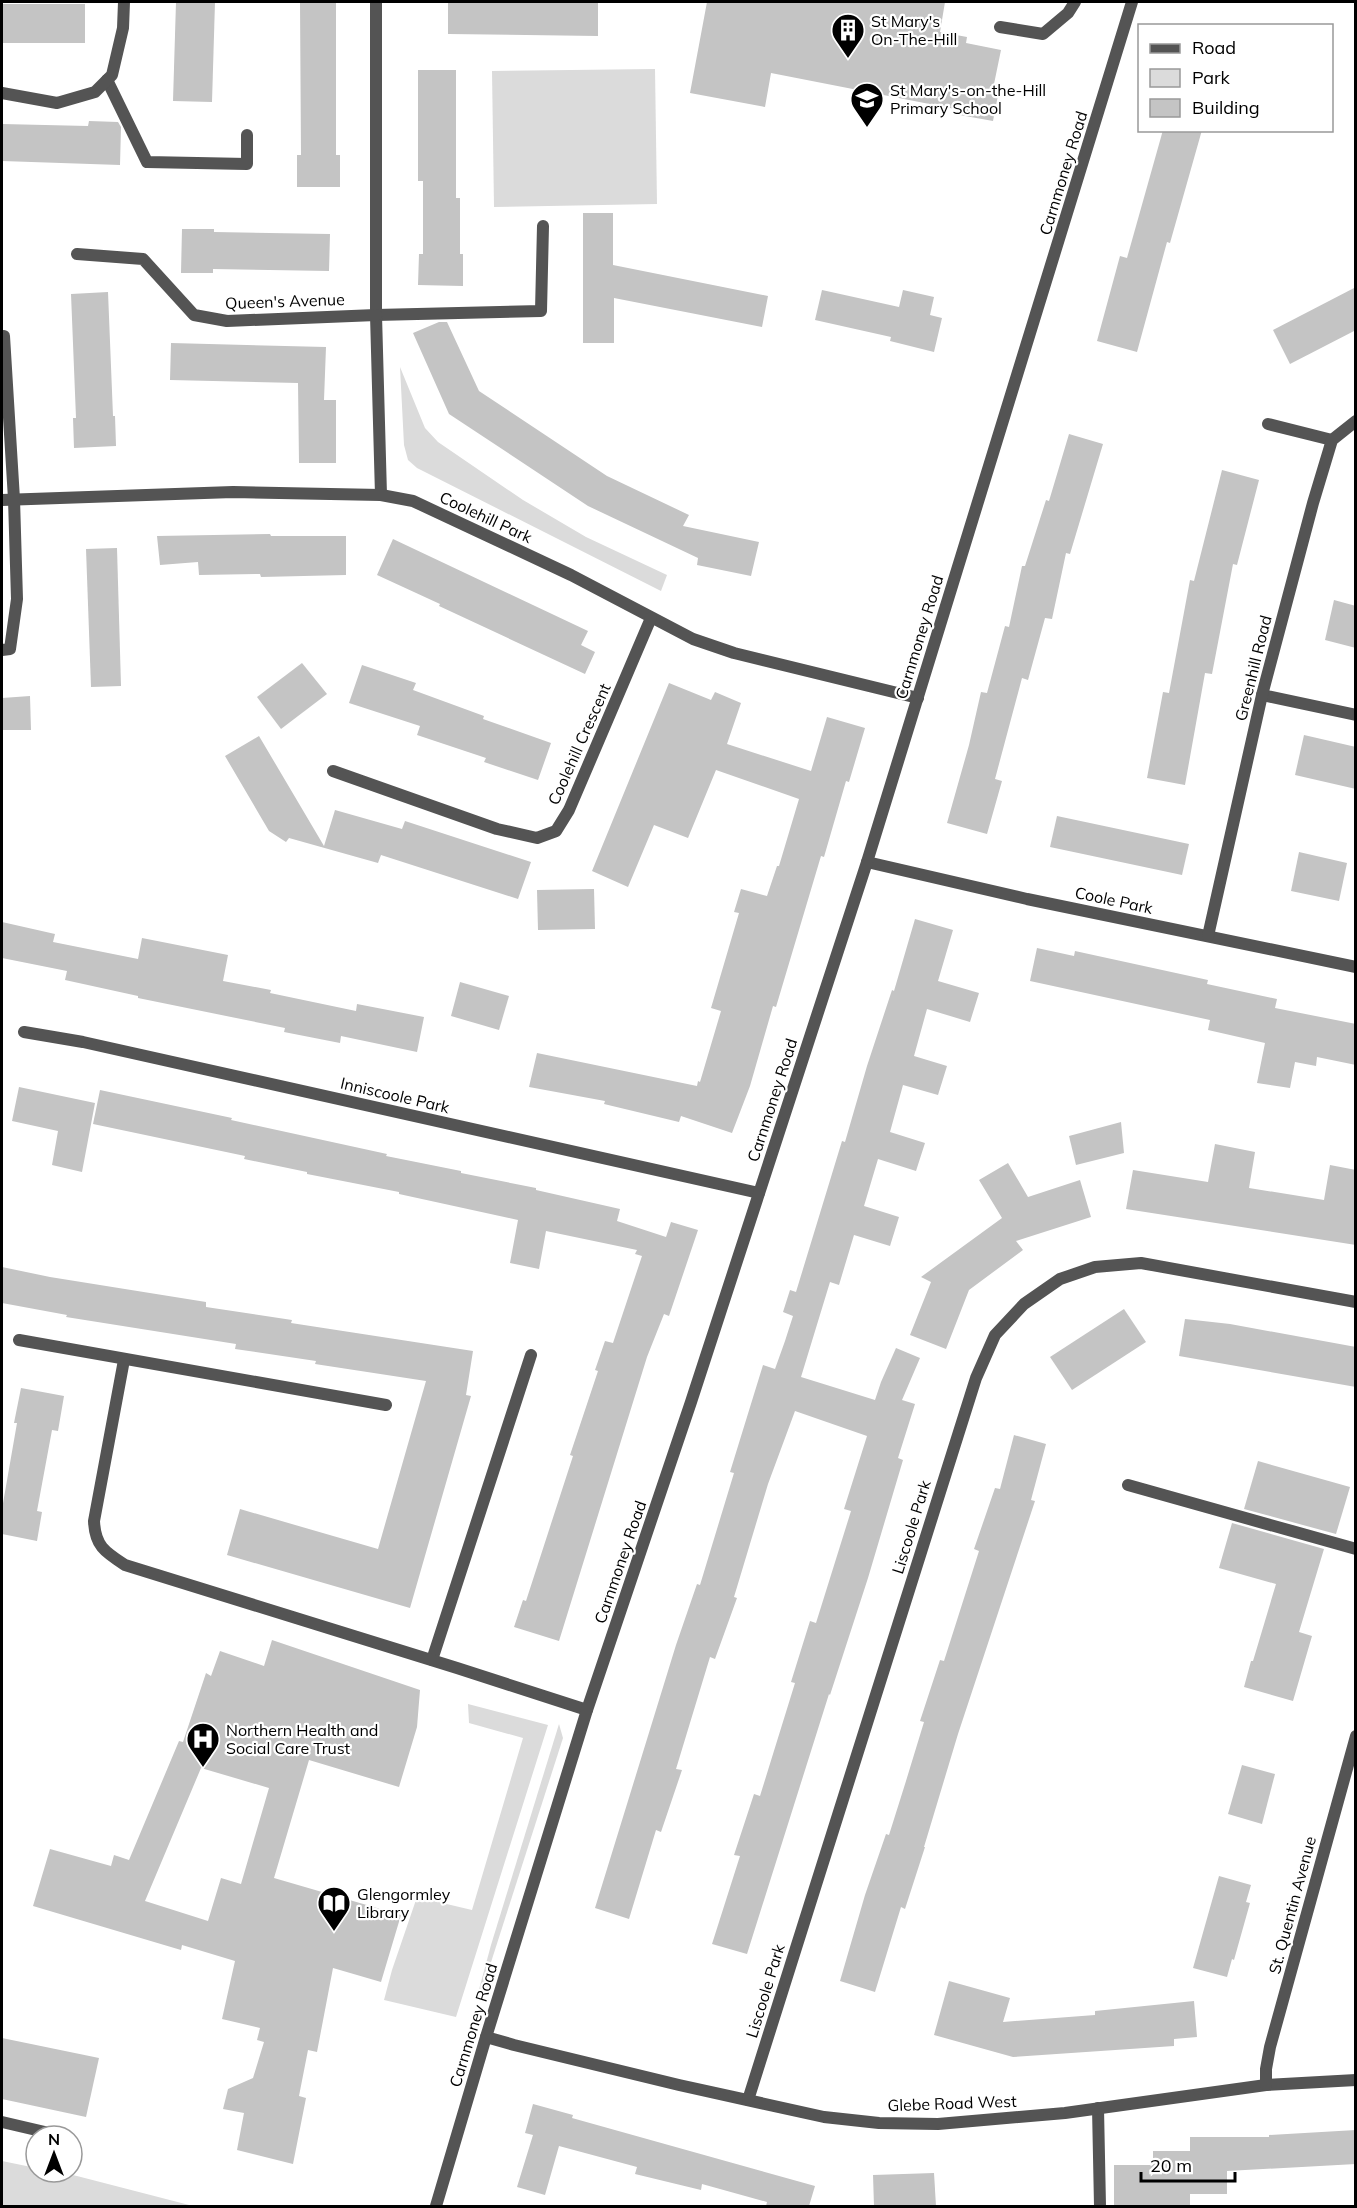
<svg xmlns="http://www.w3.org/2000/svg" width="1357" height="2208" font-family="Mulish,sans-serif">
	<rect width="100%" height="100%" fill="#fff"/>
	<g fill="#dbdbdb">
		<polygon points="655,69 657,204 494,207 492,71"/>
		<polygon points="400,367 425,428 438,442 523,500 586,537 667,575 661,591 417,468 408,460 404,445"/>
		<polygon points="468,1704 548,1725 456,2017 384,2000 392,1970 417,1897 472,1910 523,1738 469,1723"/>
		<polygon points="559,1724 563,1738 485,1981 477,1997 491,1945"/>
		<polygon points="2,2161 36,2168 36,2172 58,2172 77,2176 193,2206 2,2206"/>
	</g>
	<g fill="#c4c4c4" fill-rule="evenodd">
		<polygon points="176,2 215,2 212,102 173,101"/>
		<polygon points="300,2 336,2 336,155 340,155 340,187 297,187 297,155 301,155"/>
		<polygon points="448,2 598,2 598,36 448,34"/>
		<polygon points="707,2 945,2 940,32 967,37 966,43 1001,50 994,84 1000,85 993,121 954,114 955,109 771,73 765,107 690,93"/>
		<rect x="2" y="4" width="83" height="39"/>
		<polygon points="418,70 456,70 456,198 460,198 460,254 463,254 463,286 418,285 419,254 423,254 423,181 418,181"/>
		<polygon points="89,121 118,122 121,127 120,165 2,161 2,124 88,126"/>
		<polygon points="1163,130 1202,130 1170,243 1167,242 1137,352 1097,341 1120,256 1127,258"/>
		<polygon points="583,213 613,213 613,265 768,296 762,327 614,298 614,343 583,343"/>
		<polygon points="182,229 214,229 214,232 330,234 329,271 213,269 213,273 181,273"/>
		<polygon points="1356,287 1356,330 1290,364 1273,330"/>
		<polygon points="822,290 899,307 903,290 934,297 930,315 942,318 934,352 890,341 891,337 815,320"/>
		<polygon points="108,292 113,416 115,416 116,446 74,448 73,418 76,418 71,294"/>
		<polygon points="439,322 447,322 479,391 607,476 689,515 683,526 759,542 751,576 697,565 698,558 588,506 449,414 413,333"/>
		<polygon points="171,343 326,347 324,400 336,400 336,463 299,463 298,383 170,380"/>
		<polygon points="1069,434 1103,444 1070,554 1066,553 1052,619 1045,618 1028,680 1022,678 995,779 1002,781 987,834 947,823 969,745 981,692 987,693 1005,626 1009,627 1022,566 1025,566 1046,500 1049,501"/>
		<polygon points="1222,470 1259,480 1237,565 1233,564 1212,674 1205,673 1185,785 1147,778 1163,692 1169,693 1190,580 1194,581"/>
		<polygon points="270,534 271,536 346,536 346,575 261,577 260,574 199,575 198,562 160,565 157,536"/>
		<polygon points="393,539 588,631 581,645 595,652 585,674 439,606 440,604 377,575"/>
		<polygon points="117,548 121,686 91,687 86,549"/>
		<polygon points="1334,600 1356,606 1356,648 1325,640"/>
		<polygon points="302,663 327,694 281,729 257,697"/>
		<polygon points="362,665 416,683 413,690 484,716 483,719 551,743 538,780 484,762 486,758 417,735 420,726 349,703"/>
		<polygon points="669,683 711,700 715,692 741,703 727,744 811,771 827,717 865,728 849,782 846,781 824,857 821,856 776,1007 773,1006 750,1086 732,1133 681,1116 679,1122 604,1104 605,1101 529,1087 537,1053 697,1086 698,1081 700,1082 721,1011 711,1008 739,913 734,912 741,889 767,896 777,866 779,866 799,799 716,770 688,838 654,825 628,887 592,871"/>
		<polygon points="30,696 31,730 2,730 2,698"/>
		<polygon points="1304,735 1356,747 1356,789 1295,775"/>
		<polygon points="259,736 324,846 335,810 402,829 405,821 531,862 518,899 381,855 378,863 289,838 286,842 269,831 225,756"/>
		<polygon points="1057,816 1189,844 1182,875 1050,847"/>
		<polygon points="1299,852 1347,863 1339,901 1291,891"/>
		<polygon points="594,889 595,929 538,930 537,890"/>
		<polygon points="915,919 953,930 938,981 979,993 970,1022 927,1009 914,1056 947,1066 938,1095 903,1085 890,1132 925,1143 916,1171 878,1159 864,1206 899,1217 890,1246 854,1235 839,1285 830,1282 801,1377 875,1400 881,1382 896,1348 920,1358 902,1400 915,1404 898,1458 903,1460 868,1578 830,1695 829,1694 747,1954 712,1944 740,1856 734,1855 754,1794 760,1796 795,1683 791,1682 810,1621 816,1623 851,1511 844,1509 867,1436 795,1411 768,1484 734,1597 737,1598 715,1659 710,1657 676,1769 682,1770 661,1832 656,1830 629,1919 595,1908 676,1645 697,1584 700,1585 734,1473 730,1472 763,1365 775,1369 785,1341 793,1316 783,1312 790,1290 796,1292 842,1141 845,1142 867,1066 892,990 894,991"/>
		<polygon points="2,922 55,934 53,942 138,959 142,938 228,955 223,981 271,990 270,993 356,1011 357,1004 424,1017 417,1052 341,1036 340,1043 284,1032 285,1028 138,998 138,996 65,980 67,971 2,958"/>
		<polygon points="1037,948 1074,956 1075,951 1208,980 1207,984 1277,999 1275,1008 1356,1024 1356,1065 1317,1057 1316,1066 1295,1062 1290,1088 1257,1083 1265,1043 1208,1030 1210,1020 1030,981"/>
		<polygon points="460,982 509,996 499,1030 451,1016"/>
		<polygon points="19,1087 95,1103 82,1172 52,1165 58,1131 12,1121"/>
		<polygon points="100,1090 232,1118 231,1120 387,1154 386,1156 461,1171 461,1173 536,1188 536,1190 620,1209 617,1221 666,1237 671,1222 698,1230 669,1316 664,1314 647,1357 559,1641 514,1627 523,1600 526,1601 573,1456 570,1455 598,1371 595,1370 605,1341 613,1343 642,1256 635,1254 637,1250 546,1231 539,1269 510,1263 518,1220 399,1194 399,1192 307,1174 307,1172 244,1159 245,1156 93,1124"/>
		<polygon points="1121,1122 1124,1153 1076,1165 1069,1136"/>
		<polygon points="1215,1144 1255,1152 1249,1188 1324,1200 1330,1165 1356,1170 1356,1245 1126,1209 1133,1170 1208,1182"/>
		<polygon points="1008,1163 1028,1197 1080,1180 1091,1217 1016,1241 1023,1250 969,1290 946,1349 910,1335 931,1282 921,1277 1002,1218 979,1180"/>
		<polygon points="2,1267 50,1277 206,1302 206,1307 292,1320 291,1323 473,1351 466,1395 471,1396 410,1608 227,1555 240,1509 378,1549 426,1381 315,1364 316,1361 235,1349 236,1344 66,1317 67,1315 2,1303"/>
		<polygon points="1124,1309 1146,1342 1072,1390 1050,1357"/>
		<polygon points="1185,1319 1230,1324 1356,1347 1356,1387 1179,1356"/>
		<polygon points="21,1388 64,1396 58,1431 52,1430 37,1511 42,1512 37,1541 2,1534 2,1509 17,1423 14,1423"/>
		<polygon points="1014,1435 1046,1444 1031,1500 1035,1501 958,1734 924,1847 925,1847 905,1909 901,1907 875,1992 840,1981 865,1895 886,1834 889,1835 906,1781 924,1722 920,1721 940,1660 944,1661 979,1551 974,1549 995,1488 1000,1489"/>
		<polygon points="1258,1461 1350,1487 1336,1534 1244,1509"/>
		<polygon points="1232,1523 1324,1549 1299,1632 1312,1636 1293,1701 1244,1687 1251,1661 1253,1661 1276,1584 1219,1568"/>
		<path d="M272,1640L420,1690L417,1727L399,1787L309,1760L274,1878L401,1915L381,1982L333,1968L317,2052L308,2050L299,2096L306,2098L293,2164L237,2150L244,2113L223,2109L228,2089L253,2078L264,2042L257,2040L260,2028L222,2019L235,1961L182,1945L181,1950L33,1906L50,1849L111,1866L114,1855L129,1860L179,1741L183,1742L206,1673L211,1676L220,1651L264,1666ZM201,1768L269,1788L241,1884L221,1878L208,1921L145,1901Z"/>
		<polygon points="1242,1765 1275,1774 1262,1824 1228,1814"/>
		<polygon points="1219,1876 1251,1885 1246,1902 1250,1903 1234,1960 1232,1959 1227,1977 1193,1968"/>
		<polygon points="949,1981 1010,1998 1003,2022 1095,2015 1095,2011 1194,2001 1197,2037 1174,2039 1174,2046 1013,2057 934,2035"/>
		<polygon points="2,2038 99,2058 86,2117 2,2099"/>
		<polygon points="533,2104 573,2115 572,2118 815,2186 809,2206 766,2206 767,2202 702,2184 701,2190 635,2174 637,2167 559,2146 545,2195 517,2187 533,2135 525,2133"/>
		<polygon points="1356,2130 1356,2164 1227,2171 1227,2194 1190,2194 1190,2206 1114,2206 1114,2165 1153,2165 1153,2151 1190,2151 1190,2137 1269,2137 1269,2135"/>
		<polygon points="934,2173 936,2206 874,2206 873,2175"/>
	</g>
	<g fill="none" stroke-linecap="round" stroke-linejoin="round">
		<g stroke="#545454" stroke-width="12">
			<polyline points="1000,27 1043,34 1068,13 1075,2"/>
			<polyline points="107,80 147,162 247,164 247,135"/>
			<polyline points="376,315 541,311 543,226"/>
			<polyline points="1268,424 1332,440"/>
			<polyline points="1128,1485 1356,1549"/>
			<polyline points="432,1660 531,1355"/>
			<polyline points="1098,2108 1100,2206"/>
		</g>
		<g stroke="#545454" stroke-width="12">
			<polyline points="376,2 376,315 381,495"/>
			<polyline points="2,93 57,103 95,92 112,75 123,28 124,2"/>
			<polyline points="77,254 143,259 194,315 227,321 376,315"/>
			<polyline points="2,500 233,492 381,495 413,501 571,575 693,639 734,653 918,698"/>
			<polyline points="2,650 10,649 17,599 14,499 4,336"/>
			<polyline points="1262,695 1356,715"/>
			<polyline points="333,771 497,829 537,838 556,831 569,810 651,618"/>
			<polyline points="867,862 1027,899 1356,967"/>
			<polyline points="1208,936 1262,695 1313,503 1332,440 1356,421"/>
			<polyline points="24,1032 83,1042 759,1193"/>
			<polyline points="19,1340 386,1405"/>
			<path d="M124,1360L94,1521C95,1546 105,1552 125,1565L457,1668L587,1710"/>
			<polyline points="486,2037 514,2045 679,2085 824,2117 879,2123 938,2124 1065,2113 1266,2085 1356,2080"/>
			<polyline points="1266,2085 1266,2069 1270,2047 1356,1736"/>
			<polyline points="748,2100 976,1378 995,1335 1024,1304 1060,1279 1095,1267 1141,1263 1356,1302"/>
			<polyline points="2,2122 62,2136"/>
		</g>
		<polyline stroke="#545454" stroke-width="12" points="436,2206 486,2037 587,1710 691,1402 867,862 1132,2"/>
	</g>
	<defs>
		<symbol id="building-pin" viewBox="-11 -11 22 30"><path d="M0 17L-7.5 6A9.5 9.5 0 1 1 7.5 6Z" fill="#000" stroke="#fff"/><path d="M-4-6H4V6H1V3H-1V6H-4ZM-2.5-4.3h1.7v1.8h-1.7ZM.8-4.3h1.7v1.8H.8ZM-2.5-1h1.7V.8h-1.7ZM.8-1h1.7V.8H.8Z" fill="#fff"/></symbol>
		<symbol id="school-pin" viewBox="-11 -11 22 30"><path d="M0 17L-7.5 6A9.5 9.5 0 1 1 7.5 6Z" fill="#000" stroke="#fff"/><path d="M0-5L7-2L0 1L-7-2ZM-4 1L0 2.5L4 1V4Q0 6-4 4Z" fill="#fff"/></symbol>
		<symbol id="hospital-pin" viewBox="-11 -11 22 30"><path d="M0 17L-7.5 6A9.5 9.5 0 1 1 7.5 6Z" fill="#000" stroke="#fff"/><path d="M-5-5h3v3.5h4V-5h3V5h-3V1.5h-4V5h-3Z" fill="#fff"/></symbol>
		<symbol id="library-pin" viewBox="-11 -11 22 30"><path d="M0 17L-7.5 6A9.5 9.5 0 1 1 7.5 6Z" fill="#000" stroke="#fff"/><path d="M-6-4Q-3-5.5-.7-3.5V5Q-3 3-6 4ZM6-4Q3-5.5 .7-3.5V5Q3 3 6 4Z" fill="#fff"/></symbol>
	</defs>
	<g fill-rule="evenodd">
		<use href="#building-pin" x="829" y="11" width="38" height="52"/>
		<use href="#school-pin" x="848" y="80" width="38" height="52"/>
		<use href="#hospital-pin" x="184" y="1720" width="38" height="52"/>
		<use href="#library-pin" x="315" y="1884" width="38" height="52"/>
	</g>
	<g text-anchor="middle" stroke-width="4.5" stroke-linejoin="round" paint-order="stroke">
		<g font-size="16" fill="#000" stroke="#fff" text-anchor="start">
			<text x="871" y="27">St Mary's<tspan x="871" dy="18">On-The-Hill</tspan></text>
			<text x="890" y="96">St Mary's-on-the-Hill<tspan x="890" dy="18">Primary School</tspan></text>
			<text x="226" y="1736">Northern Health and<tspan x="226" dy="18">Social Care Trust</tspan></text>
			<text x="357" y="1900">Glengormley<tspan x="357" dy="18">Library</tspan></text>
		</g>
		<g font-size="16" fill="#000" stroke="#fff">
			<text transform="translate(1063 173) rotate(-73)" y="6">Carnmoney Road</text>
			<text transform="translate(285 301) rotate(-2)" y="6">Queen's Avenue</text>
			<text transform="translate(486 517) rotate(25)" y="6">Coolehill Park</text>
			<text transform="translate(919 637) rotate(-73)" y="6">Carnmoney Road</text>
			<text transform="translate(1253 668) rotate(-76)" y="6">Greenhill Road</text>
			<text transform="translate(579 744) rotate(-66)" y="6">Coolehill Crescent</text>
			<text transform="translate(1114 900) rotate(12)" y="6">Coole Park</text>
			<text transform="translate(395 1095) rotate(13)" y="6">Inniscoole Park</text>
			<text transform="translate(772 1100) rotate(-72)" y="6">Carnmoney Road</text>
			<text transform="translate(911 1527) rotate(-73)" y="6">Liscoole Park</text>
			<text transform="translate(620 1562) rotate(-71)" y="6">Carnmoney Road</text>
			<text transform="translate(1292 1905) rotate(-75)" y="6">St. Quentin Avenue</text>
			<text transform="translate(765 1991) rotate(-73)" y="6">Liscoole Park</text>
			<text transform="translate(473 2025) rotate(-73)" y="6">Carnmoney Road</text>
			<text transform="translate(952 2103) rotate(-2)" y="6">Glebe Road West</text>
		</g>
	</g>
	<rect width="1357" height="2208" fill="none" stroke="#000000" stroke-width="6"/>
	<rect x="1138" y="24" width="195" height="108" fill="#ffffff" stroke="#999999" stroke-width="1.5"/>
	<rect x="1150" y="44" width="30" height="9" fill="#545454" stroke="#999999" stroke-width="1.5"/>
	<text x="1192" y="54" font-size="18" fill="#000000">Road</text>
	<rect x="1150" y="69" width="30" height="18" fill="#dbdbdb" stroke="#999999" stroke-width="1.5"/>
	<text x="1192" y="84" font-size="18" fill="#000000">Park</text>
	<rect x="1150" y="99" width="30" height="18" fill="#c4c4c4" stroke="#999999" stroke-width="1.5"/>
	<text x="1192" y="114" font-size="18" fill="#000000">Building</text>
	<g transform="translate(54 2154)"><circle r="28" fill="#ffffff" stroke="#999999" stroke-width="1.5"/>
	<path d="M0-4.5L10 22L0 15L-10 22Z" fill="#000000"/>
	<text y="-9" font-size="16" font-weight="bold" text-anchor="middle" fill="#000000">N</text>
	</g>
	<path d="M1141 2172v9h94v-9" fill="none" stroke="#000000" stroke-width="3"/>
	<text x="1150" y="2172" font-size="18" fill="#000000" stroke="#ffffff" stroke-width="4.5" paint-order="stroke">20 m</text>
</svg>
